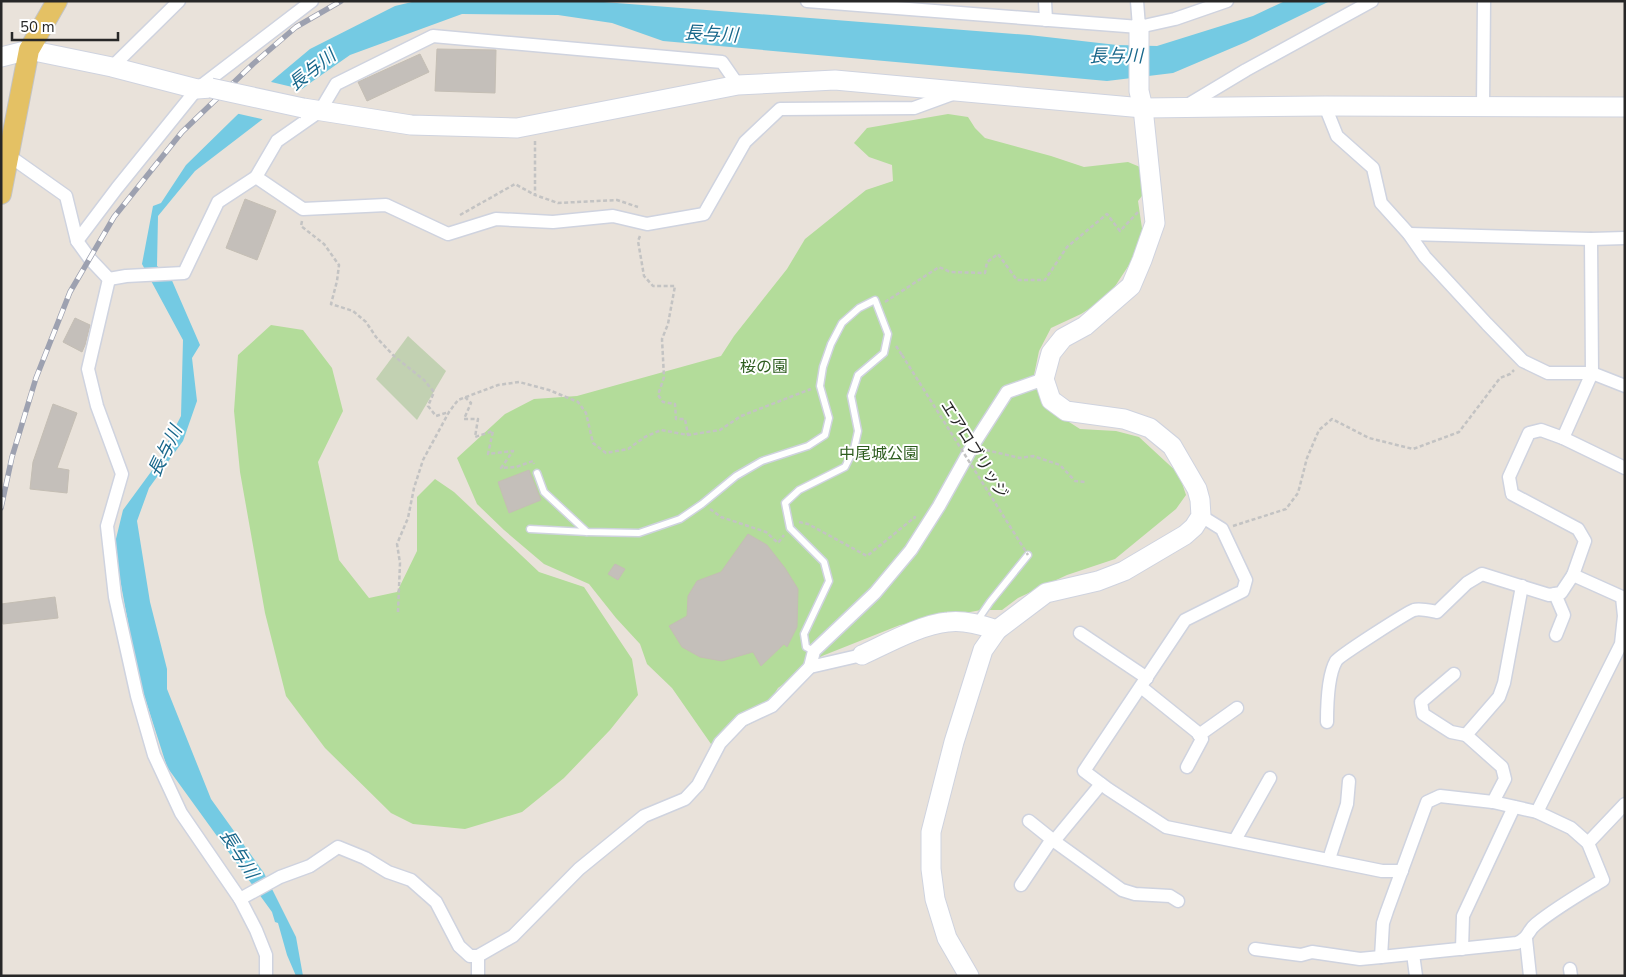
<svg xmlns="http://www.w3.org/2000/svg" width="1626" height="977" font-family="'Nunito Sans','Noto Sans JP',sans-serif">
	<rect width="100%" height="100%" fill="#e9e2da"/>
	<g fill="#b3dc9a">
		<polygon points="948,114 968,117 975,128 985,138 1051,156 1084,167 1128,162 1140,167 1145,192 1138,201 1144,242 1108,297 1081,314 1051,328 1039,351 1034,375 1040,394 1055,413 1080,429 1116,431 1139,437 1179,474 1186,495 1176,509 1115,559 1067,575 1018,598 1002,610 981,610 900,625 822,656 778,688 758,720 711,744 672,688 647,664 640,644 616,618 589,584 544,564 504,530 477,504 457,458 505,414 534,399 577,396 721,356 734,336 787,269 805,239 866,190 893,181 892,165 869,157 854,143 867,128"/>
		<polygon points="271,325 303,330 332,368 343,411 318,462 339,560 369,598 397,592 417,551 417,497 435,479 454,492 539,572 584,587 632,659 638,695 610,730 564,778 522,812 465,829 413,824 391,813 325,748 286,696 265,613 240,472 234,411 238,355"/>
	</g>
	<polygon fill="#c2d1b2" points="408,336 446,371 417,420 376,379"/>
	<polygon fill="#74cae3" points="416,1 591,1 1029,35 1117,45 1157,46 1253,16 1285,1 1330,1 1246,42 1173,73 1107,81 663,41 612,23 558,15 462,14 350,55 310,83 195,171 158,216 157,266 170,276 200,345 192,358 197,401 183,441 149,488 137,521 150,602 167,669 167,689 211,799 264,873 296,937 303,976 296,976 287,955 278,923 275,922 272,912 167,767 138,676 114,547 123,510 156,465 181,416 183,340 142,264 153,206 161,203 186,165 273,80 310,49 395,6"/>
	<polygon fill="#e9e2da" points="267,81 305,90 266,120 235,113"/>
	<g fill="#c4bfba" stroke="#c4beb4">
		<polygon points="437,49 496,50 495,93 435,91"/>
		<polygon points="420,54 429,72 367,101 358,82"/>
		<polygon points="245,199 276,211 257,260 226,248"/>
		<polygon points="75,318 90,325 85,345 82,352 63,342"/>
		<polygon points="53,404 77,413 57,468 69,470 67,493 30,489 33,462"/>
		<polygon points="529,470 541,500 509,513 498,482"/>
		<polygon points="748,534 767,545 785,568 798,589 797,627 787,647 784,644 761,666 753,652 722,661 700,657 682,647 669,626 687,616 688,596 697,581 721,572"/>
		<polygon points="615,564 625,569 618,580 608,574"/>
		<polygon points="55,597 58,618 3,624 1,604"/>
	</g>
	<g fill="none" stroke-linecap="round" stroke-linejoin="round">
		<defs>
			<g id="lane">
				<polyline points="537,473 544,492 587,532"/>
				<polyline points="530,529 587,532 639,533 680,519 702,504 736,476 762,461 808,446 825,435 829,418 820,386 823,367 831,344 842,323 859,308 875,300 888,334 884,353 858,375 851,396 858,431 854,449 845,467 799,490 785,503 790,528 824,562 829,581 804,634 806,647 814,651"/>
				<polyline points="977,621 990,602 1028,555"/>
			</g>
			<g id="street">
				<polyline points="807,1 1139,27 1175,19 1227,1"/>
				<polyline points="1045,1 1046,20"/>
				<polyline points="1137,1 1139,27"/>
				<polyline points="112,67 179,1"/>
				<polyline points="1186,106 1246,70 1372,1"/>
				<polyline points="1325,106 1337,136 1373,168 1381,203 1409,234 1425,257 1487,324 1523,361 1548,373 1592,373 1625,386"/>
				<polyline points="1483,106 1484,1"/>
				<polyline points="8,155 66,196 77,241 90,259 109,279"/>
				<polyline points="256,177 277,141 320,111 336,84 433,36 722,62 738,85"/>
				<polyline points="1409,234 1591,239 1625,238"/>
				<polyline points="77,241 117,188 197,89 312,1"/>
				<polyline points="109,279 126,276 184,273 218,202 256,177 303,209 386,205 448,234 496,219 553,222 613,216 647,224 704,214 745,142 780,109 914,108 955,93"/>
				<polyline points="109,279 88,369 97,406 122,474 107,526 115,597 137,696 154,755 181,813 240,899 256,930 266,955 266,976"/>
				<polyline points="1563,438 1625,468"/>
				<polyline points="1201,516 1222,529 1246,580 1243,591 1185,620 1084,771 1108,789 1166,827 1382,871 1402,871"/>
				<polyline points="1555,594 1564,615 1556,635"/>
				<polyline points="1080,633 1147,678"/>
				<polyline points="810,667 814,651 875,593 911,550 939,506 973,445 1007,392 1044,379"/>
				<polyline points="1454,674 1421,702 1423,714 1451,732 1466,735"/>
				<polyline points="1141,687 1197,732 1202,739 1187,767"/>
				<path d="M1327,722C1327,706 1328,675 1336,661C1339,656 1406,613 1414,610C1420,608 1431,611 1437,612L1467,583L1482,574L1549,595L1561,593L1573,575L1585,541L1578,529L1512,494L1509,477L1529,433L1541,430L1563,438L1592,373L1591,239"/>
				<polyline points="1199,735 1237,708"/>
				<path d="M1440,796L1493,802L1537,812L1571,828L1588,843L1603,880C1580,894 1557,907 1536,924C1527,931 1530,937 1517,943L1381,957L1383,923L1387,911L1427,802Z"/>
				<polyline points="1493,802 1505,779 1502,767 1466,735 1499,697 1504,683 1522,586"/>
				<polyline points="1537,812 1621,644 1624,616 1622,597 1573,575"/>
				<polyline points="1029,821 1054,841 1101,784"/>
				<polyline points="1235,840 1270,778"/>
				<polyline points="1054,841 1122,890 1135,894 1170,896 1178,901"/>
				<polyline points="1588,843 1625,804"/>
				<polyline points="1329,859 1347,804 1349,781"/>
				<polyline points="1021,885 1052,839"/>
				<polyline points="240,899 280,877 310,866 338,847 365,858 388,872 411,880 436,902 459,946 470,956 478,956 513,936 579,869 644,816 685,799 698,785 720,743 742,720 772,706 810,667 862,655"/>
				<polyline points="1526,939 1530,976"/>
				<polyline points="1255,949 1301,955 1312,952 1360,959 1381,957"/>
				<polyline points="1462,949 1463,916 1514,807"/>
				<polyline points="1413,954 1416,976"/>
				<polyline points="478,956 478,976"/>
				<polyline points="1570,969 1571,976"/>
			</g>
			<g id="secondary">
				<polyline points="1,57 29,50 112,67 197,89 211,88"/>
				<polyline points="303,108 411,125 517,128 738,85 835,80 1143,108 1325,106 1625,107"/>
				<path d="M862,655C886,644 922,624 948,622C965,620 981,625 997,630L1046,593L1098,581L1124,571L1185,535L1194,527L1201,516L1200,500L1197,489L1172,446L1150,428L1124,419L1066,411L1051,400L1044,379L1051,353L1063,338L1085,326L1131,286L1142,260L1155,223L1143,108L1139,91V27"/>
				<polyline points="969,976 947,938 935,899 931,869 931,832 954,742 983,650 997,630"/>
			</g>
			<polyline id="primary" points="1,194 29,50 57,1"/>
		</defs>
		<use href="#lane" stroke="#cfd3df" stroke-width="9"/>
		<use href="#street" stroke="#cfd3df" stroke-width="15"/>
		<use href="#secondary" stroke="#cfd3df" stroke-width="21"/>
		<use href="#primary" stroke="#c3c3c3" stroke-width="22"/>
		<g stroke="#c3c3c3" stroke-width="2.5" stroke-dasharray="4 2.5" stroke-linecap="butt">
			<polyline points="535,141 535,195 558,203 617,200 638,207"/>
			<polyline points="460,215 515,184 535,195"/>
			<polyline points="302,221 301,226 324,244 339,265 337,281 331,304 353,311 366,322 376,337 394,356 424,380 434,392 428,406 436,416 449,412"/>
			<polyline points="640,236 638,241 644,276 653,286 675,286 668,324 662,339 664,377 658,395 663,402 675,404 676,419 685,419 688,435"/>
			<polyline points="885,302 939,267 950,272 985,273 987,262 998,254 1017,280 1045,280 1067,247 1107,214 1120,231 1139,211"/>
			<polyline points="896,346 902,355"/>
			<polyline points="465,397 471,403 464,419 478,419 475,437 493,431 488,454 513,451 501,468 516,467 533,461 534,464"/>
			<polyline points="986,450 1020,458 1033,456 1060,465 1075,481 1085,482"/>
			<polyline points="710,509 721,517 766,532 778,543 784,535"/>
			<polyline points="799,522 808,524 867,556 915,517 914,519"/>
			<polyline points="1233,526 1286,509 1298,493 1307,458 1319,430 1332,419 1369,438 1413,449 1459,432 1500,378 1510,374 1514,370"/>
			<polyline points="398,612 400,563 397,544 408,518 414,488 423,460 449,412 458,400 498,385 519,382 549,390 578,402 586,413 593,443 606,453 628,449 645,437 661,430 688,435 720,430 741,416 811,389"/>
		</g>
		<use href="#lane" stroke="#fff" stroke-width="6"/>
		<use href="#street" stroke="#fff" stroke-width="12"/>
		<use href="#secondary" stroke="#fff" stroke-width="19"/>
		<use href="#primary" stroke="#e4c164" stroke-width="20"/>
		<defs>
			<polyline id="rail" points="1,508 12,457 36,378 70,292 114,217 182,132 253,64 296,27 341,1"/>
		</defs>
		<use href="#rail" stroke="#9da1b0" stroke-width="5.5"/>
		<use href="#rail" stroke="#fff" stroke-width="4" stroke-dasharray="11" stroke-linecap="butt"/>
		<defs>
			<polyline id="secondary-bridge" points="211,88 303,108"/>
		</defs>
		<use href="#secondary-bridge" stroke="#cfd3df" stroke-width="21" stroke-linecap="butt"/>
		<polyline stroke="#c3c3c3" stroke-width="2.5" stroke-dasharray="4 2.5" stroke-linecap="butt" points="902,355 1028,555"/>
		<use href="#secondary-bridge" stroke="#fff" stroke-width="19"/>
	</g>
	<g text-anchor="middle" stroke-width="4" stroke-linejoin="round" paint-order="stroke">
		<g font-size="16" fill="#2e5d1f" stroke="#fff">
			<text x="764" y="372">桜の園</text>
			<text x="879" y="459">中尾城公園</text>
		</g>
		<g font-size="16" fill="#272727" stroke="#fff">
			<text transform="translate(975 449) rotate(58)" y="6">エアロブリッジ</text>
		</g>
		<g font-size="18" font-style="italic" fill="#18678b" stroke="#fff">
			<text transform="translate(711 34) rotate(3)" y="6">長与川</text>
			<text x="1116" y="62">長与川</text>
			<text transform="translate(312 70) rotate(-38)" y="6">長与川</text>
			<text transform="translate(165 451) rotate(-64)" y="6">長与川</text>
			<text transform="translate(239 854) rotate(58)" y="6">長与川</text>
		</g>
	</g>
	<rect width="1626" height="977" fill="none" stroke="#272727" stroke-width="5"/>
	<path d="M12 32v8h106v-8" fill="none" stroke="#272727" stroke-width="2.5"/>
	<text x="20" y="32" font-size="15" fill="#272727" stroke="#ffffff" stroke-width="4" paint-order="stroke">50 m</text>
</svg>
